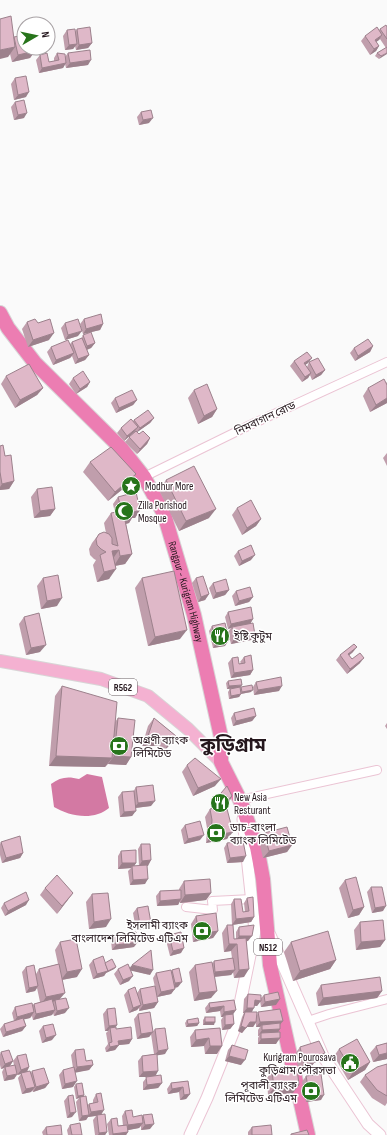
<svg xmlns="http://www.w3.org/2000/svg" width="387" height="1135" font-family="'Sofia Sans Condensed','Noto Sans Bengali',sans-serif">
	<rect width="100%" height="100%" fill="#fafafa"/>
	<path fill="#d379a3" d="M87,774L102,777L109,808C106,810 102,813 98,814C83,819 66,814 54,807L51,784C60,777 68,776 79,779Z"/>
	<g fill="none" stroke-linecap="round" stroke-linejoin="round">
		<defs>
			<g id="street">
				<polyline points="144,477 250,425 387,362"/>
				<polyline points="240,800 377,770"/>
				<polyline points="186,907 213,910 212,901 252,899"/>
				<polyline points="308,1021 329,1014 387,999"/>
			</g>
			<g id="secondary">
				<polyline points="270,935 323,1056 368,1124 380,1135"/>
				<polyline points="190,1135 207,1098 235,1028 255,931 243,819"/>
			</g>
			<polyline id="primary" points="0,661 101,679 148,696 188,729 221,762"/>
			<g id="highway">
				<path id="s1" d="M0,313L8,328L35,363L122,449L144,477L164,514L194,615L221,737V762L240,800L257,847L263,879L270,965L308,1135"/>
			</g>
		</defs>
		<use href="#street" stroke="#ebc4d4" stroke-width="10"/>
		<use href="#secondary" stroke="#ebc4d4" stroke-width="13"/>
		<use href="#primary" stroke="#d8d5d6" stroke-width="14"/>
		<use href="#highway" stroke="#d8d5d6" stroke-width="16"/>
		<use href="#street" stroke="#fff" stroke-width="8"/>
		<use href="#secondary" stroke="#fff" stroke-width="11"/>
		<use href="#primary" stroke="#f4b1d1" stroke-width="12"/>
		<use href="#highway" stroke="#ec7db2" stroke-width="14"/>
	</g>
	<g fill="#c09eac">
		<polygon points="387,27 387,47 386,48 380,39 376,42 379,46 376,51 370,55 361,41 365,36 379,30 380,29"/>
		<polygon points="77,29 92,43 88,48 76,50 75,46 73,49 65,50 63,36 67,30 75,32"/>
		<polygon points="14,37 35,51 30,58 12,62 10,54 8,57"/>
		<polygon points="387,47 379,59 375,56 377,53"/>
		<polygon points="57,53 65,57 68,53 88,65 66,68 65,64 63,68 39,73 36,60 40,55 49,62 54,61 54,58"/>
		<polygon points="15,78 26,97 14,100 11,84"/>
		<polygon points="15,102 24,118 14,120 11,107"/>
		<polygon points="141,112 149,123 139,125 137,117"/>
		<polygon points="84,319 103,324 100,330 83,334 80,324"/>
		<polygon points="27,322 49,340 28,347 22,329"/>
		<polygon points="65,323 78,336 65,340 61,328"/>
		<polygon points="83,335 95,343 91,348 87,350 89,355 85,360 75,364 72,356 70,358 53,365 47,352 51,347 70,344 72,342 81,339"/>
		<polygon points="373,346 370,352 355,361 350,353 354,348"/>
		<polygon points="294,361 308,363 305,365 307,367 309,362 325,370 321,375 312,380 310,375 308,378 302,382 290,366"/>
		<polygon points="6,376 43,388 37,395 15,408 1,384"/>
		<polygon points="73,378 90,382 87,387 76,394 69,384"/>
		<polygon points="387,382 387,403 370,412 363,396 368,388 386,383"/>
		<polygon points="194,390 217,409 212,417 198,424 188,398"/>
		<polygon points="115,398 137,400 133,405 116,413 111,403"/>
		<polygon points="154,418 150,423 137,432 139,434 150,438 147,444 137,454 125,442 132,434 124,441 117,433 121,428 133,421 134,420"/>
		<polygon points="0,446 5,456 14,481 9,489 0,490"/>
		<polygon points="387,453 387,466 383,458"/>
		<polygon points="90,462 136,474 129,484 108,501 83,472"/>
		<polygon points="166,480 209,518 179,531 159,490"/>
		<polygon points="37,489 55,509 50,516 34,518 31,497"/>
		<polygon points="118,497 140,510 135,518 132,518 129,523 126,524 132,554 125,564 115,566 109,579 97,582 93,565 96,560 94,559 90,555 89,549 92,543 99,534 106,533 104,523 111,513 115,513 113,504"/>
		<polygon points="237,508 261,519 256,526 242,535 232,515"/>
		<polygon points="238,551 251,560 239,566 234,556"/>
		<polygon points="43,578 57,606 41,609 37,586"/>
		<polygon points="142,578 180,639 148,646 135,588"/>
		<polygon points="196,578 209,594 205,600 198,602 192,583"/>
		<polygon points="213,583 229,590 225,595 213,599 209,588"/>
		<polygon points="236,591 253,597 249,602 235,606 232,596"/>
		<polygon points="228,612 253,619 250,624 251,640 231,644 228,632 231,628 228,629 225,617"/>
		<polygon points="24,617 40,652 26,655 19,624"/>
		<polygon points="212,626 225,646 213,648 209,631"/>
		<polygon points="353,652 349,655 352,659 360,663 347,674 336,660 340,655"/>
		<polygon points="244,657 253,670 250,675 231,678 228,663 232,658 239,664 241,663 240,662"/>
		<polygon points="228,681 240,688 241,687 251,692 241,694 239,697 229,699 228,692 230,689 237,688 227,689 226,683"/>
		<polygon points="256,682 279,691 254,695 253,687"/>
		<polygon points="62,686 115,722 118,718 131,757 126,765 108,764 109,763 105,767 49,766 55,696"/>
		<polygon points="234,713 256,716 252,721 233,726 231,718"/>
		<polygon points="154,718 176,736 171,743 162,754 158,746 142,746 148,726"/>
		<polygon points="387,723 387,729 385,726"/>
		<polygon points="187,765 215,786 193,796 182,772"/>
		<polygon points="136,787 151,806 136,808 132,816 120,817 118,797 122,792 133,792"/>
		<polygon points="232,796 229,802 224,806 227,839 206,843 207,828 205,817 210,809 214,808 211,805 215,800"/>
		<polygon points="185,825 200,840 184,844 181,830"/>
		<polygon points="264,833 292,845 287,852 263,858 259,841"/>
		<polygon points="1,842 23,853 20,858 2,863 0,855 0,844"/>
		<polygon points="227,843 243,862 227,863 224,848"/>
		<polygon points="141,844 151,860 147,866 145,884 130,885 128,871 131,868 118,869 118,856 121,851 136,863 134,866 139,866 138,849"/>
		<polygon points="345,880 364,907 359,915 348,918 339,888"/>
		<polygon points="184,881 211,893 206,900 180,903 180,901 178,905 157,906 156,896 160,891 179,890 179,889"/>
		<polygon points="371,887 383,911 372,913 367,892"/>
		<polygon points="45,888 73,893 57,914 40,895"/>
		<polygon points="92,894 106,927 89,929 86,902"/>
		<polygon points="247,898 254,917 251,922 232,925 231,904 234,899 243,912 245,912 244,903"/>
		<polygon points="4,903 26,905 5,916 1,908"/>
		<polygon points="137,908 151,923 147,928 136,930 133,913"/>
		<polygon points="196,916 218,931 213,938 193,942 191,924"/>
		<polygon points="360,922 385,940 380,947 356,950 354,930"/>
		<polygon points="227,925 234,939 236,939 236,932 239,927 248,941 247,941 244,977 234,978 233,972 231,975 215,977 211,998 194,1001 189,972 195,965 213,963 214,961 232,958 231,951 224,952 222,933"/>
		<polygon points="169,935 181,953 170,956 166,940"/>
		<polygon points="114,936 134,947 112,950 111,941"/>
		<polygon points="60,942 77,977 62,980 60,999 65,1013 54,1016 53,1013 52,1015 33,1020 32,1016 30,1018 24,1019 26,1026 22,1031 3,1037 0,1029 4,1024 14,1021 12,1013 15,1007 32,1006 34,1004 40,1002 37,988 35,991 26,993 22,972 26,967 36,974 39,969 58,964 55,950"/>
		<polygon points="291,942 336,960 330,969 293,981 284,952"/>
		<polygon points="93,960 105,963 116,967 114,969 106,973 104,976 93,979 89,965"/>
		<polygon points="130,968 150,975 131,970 129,981 120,985 114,974 118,969"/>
		<polygon points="172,970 178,987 175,988 171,994 157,997 153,978 156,973 171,972"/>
		<polygon points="321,985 382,991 377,998 318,1006 316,993"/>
		<polygon points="140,989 158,1002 154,1008 139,1011 139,1008 137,1010 129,1013 124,995 128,990 137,993"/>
		<polygon points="248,994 261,998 264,995 276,1005 261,1007 260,1001 257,1006 254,1006 252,1012 257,1015 258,1012 280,1025 276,1044 258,1044 258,1038 259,1036 258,1036 258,1030 260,1027 256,1027 256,1023 253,1027 247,1027 242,1033 238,1031 242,1017 244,1013 243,1013 244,999"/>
		<polygon points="234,1000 233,1015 234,1024 230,1029 222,1030 221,1020 223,1017 221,1017 220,1011 206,1013 205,1008 209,1003"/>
		<polygon points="107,1009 117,1025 116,1027 116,1029 132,1039 129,1044 119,1045 115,1050 106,1052 105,1048 108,1044 106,1033 108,1031 105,1031 103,1014"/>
		<polygon points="138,1014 153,1032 149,1037 137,1039 134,1019"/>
		<polygon points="205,1017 214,1025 203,1025 203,1020"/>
		<polygon points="187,1020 199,1023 197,1026 186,1027 185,1023"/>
		<polygon points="43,1026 52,1040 42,1043 39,1031"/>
		<polygon points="220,1028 217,1054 205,1054 204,1046 191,1047 190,1037 195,1030"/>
		<polygon points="155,1029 165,1054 157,1055 155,1076 162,1083 158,1088 143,1090 143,1082 147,1077 139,1077 138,1061 142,1056 154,1054 151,1034"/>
		<polygon points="387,1043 387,1059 373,1062 370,1053 376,1046"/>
		<polygon points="232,1045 241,1065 225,1061 228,1050"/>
		<polygon points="300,1047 325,1053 320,1060 314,1063 309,1070 299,1072 295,1054"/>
		<polygon points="339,1049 370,1062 365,1070 348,1080 334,1056"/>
		<polygon points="75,1050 86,1061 93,1065 89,1070 75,1072 73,1087 62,1089 59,1075 63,1070 73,1068 71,1055"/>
		<polygon points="1,1052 13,1061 10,1066 14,1065 13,1061 17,1056 29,1067 27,1072 31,1073 32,1071 49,1083 45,1088 33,1092 32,1090 31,1092 22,1094 18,1078 21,1074 17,1075 14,1079 4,1081 2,1072 4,1068 1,1069 0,1065 0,1054"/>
		<polygon points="387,1064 387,1103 385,1106 372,1098 360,1082 365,1075"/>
		<polygon points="272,1071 293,1093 268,1095 267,1078"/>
		<polygon points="306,1076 321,1100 306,1102 302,1082"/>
		<polygon points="188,1081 190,1094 186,1099 180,1100 179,1092 168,1094 167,1089 171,1083"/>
		<polygon points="76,1084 84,1095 83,1097 88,1105 89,1104 93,1103 93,1100 96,1094 101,1114 107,1132 105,1135 95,1135 93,1120 96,1116 88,1117 86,1120 79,1121 76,1102 79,1098 76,1099 74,1087"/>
		<polygon points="68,1096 72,1117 67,1118 64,1101"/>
		<polygon points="125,1111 133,1117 142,1117 143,1115 150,1129 141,1130 141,1126 139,1128 127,1130 128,1132 126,1135 109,1135 107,1124 111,1119 118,1126 123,1126 122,1116"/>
		<polygon points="70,1125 82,1135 68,1135 67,1130"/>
		<polygon points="46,1127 62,1135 43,1135 42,1132"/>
		<polygon points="252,1127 272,1135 248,1135 248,1132"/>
	</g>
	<g fill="#9c818c">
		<polygon points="382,35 379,40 372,45 375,40"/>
		<polygon points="92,43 88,48 76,50 79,45"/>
		<polygon points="77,44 73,49 65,50 69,45"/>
		<polygon points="379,46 376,51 370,55 374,49"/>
		<polygon points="15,47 8,57 0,59 0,50"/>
		<polygon points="35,51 30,58 12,62 18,55"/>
		<polygon points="387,53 387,54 379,59 381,56"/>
		<polygon points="91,60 88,65 66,68 70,63"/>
		<polygon points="66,63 63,68 39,73 42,68"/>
		<polygon points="29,92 26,97 14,100 18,95"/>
		<polygon points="27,113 24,118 14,120 18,115"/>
		<polygon points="153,118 149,123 139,125 143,120"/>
		<polygon points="103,324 100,330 83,334 86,329"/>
		<polygon points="82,331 78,336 65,340 68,335"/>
		<polygon points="54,333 49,340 28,347 33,340"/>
		<polygon points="95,343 91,348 83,351 87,346"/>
		<polygon points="373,346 370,352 355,361 358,356"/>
		<polygon points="74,353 70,358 53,365 56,360"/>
		<polygon points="89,355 85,360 75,364 78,359"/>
		<polygon points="312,358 308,363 301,368 304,363"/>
		<polygon points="325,370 321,375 312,380 316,375"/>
		<polygon points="311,373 308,378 302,382 305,377"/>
		<polygon points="90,382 87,387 76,394 80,389"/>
		<polygon points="43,388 37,395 15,408 20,400"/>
		<polygon points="387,398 387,403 370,412 376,405"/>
		<polygon points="137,400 133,405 116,413 119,408"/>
		<polygon points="217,409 212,417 198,424 204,416"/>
		<polygon points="154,418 150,423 136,433 140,428"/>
		<polygon points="138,427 134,432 124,441 127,436"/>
		<polygon points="150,438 147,444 137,454 140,449"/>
		<polygon points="136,474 129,484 108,501 115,492"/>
		<polygon points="14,481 9,489 0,490 0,487 2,484"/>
		<polygon points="55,509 50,516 34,518 40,511"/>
		<polygon points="216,509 209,518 179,531 186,521"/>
		<polygon points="140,510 135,518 132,518 129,523 121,525 126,518 134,512"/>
		<polygon points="261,519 256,526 242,535 247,528"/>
		<polygon points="119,550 112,560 112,551"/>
		<polygon points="132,554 125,564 114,566 120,556"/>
		<polygon points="255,555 251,560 239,566 242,561"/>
		<polygon points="116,569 109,579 97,582 104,572"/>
		<polygon points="229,590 225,595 213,599 216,593"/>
		<polygon points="209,594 205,600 198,602 201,597"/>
		<polygon points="253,597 249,602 235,606 239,601"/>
		<polygon points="62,598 57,606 41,609 47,601"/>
		<polygon points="253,619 250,624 232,627 231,628 228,629 231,624"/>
		<polygon points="187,630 180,639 148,646 155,637"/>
		<polygon points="255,635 251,640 231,644 234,639"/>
		<polygon points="229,640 225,646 213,648 216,643"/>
		<polygon points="46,645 40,652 26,655 31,648"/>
		<polygon points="357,647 353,652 345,659 348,654"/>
		<polygon points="364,658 360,663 347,674 350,669"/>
		<polygon points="253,670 250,675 231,678 234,673"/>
		<polygon points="242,685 240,688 227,689 229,686"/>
		<polygon points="282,686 279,691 254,695 258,690"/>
		<polygon points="253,690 251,692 240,694 242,692"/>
		<polygon points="241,694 239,697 229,699 231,696"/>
		<polygon points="256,716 252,721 233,726 236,721"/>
		<polygon points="176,736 171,743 162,754 167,746"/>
		<polygon points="147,739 163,739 158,746 142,746"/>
		<polygon points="56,756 112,758 105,767 49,766"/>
		<polygon points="114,756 131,757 126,765 108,764"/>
		<polygon points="221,779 215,786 193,796 198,788"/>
		<polygon points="232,796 229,802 217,812 220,807"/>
		<polygon points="155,801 151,806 134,808 138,803"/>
		<polygon points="136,811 132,816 120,817 124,812"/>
		<polygon points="233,832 227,839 206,843 211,836"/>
		<polygon points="204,835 200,840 184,844 188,839"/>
		<polygon points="292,845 287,852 263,858 269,851"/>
		<polygon points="23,853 20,858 2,863 6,858"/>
		<polygon points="246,856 243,862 227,863 230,858"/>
		<polygon points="151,860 148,866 139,866 142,861"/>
		<polygon points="122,863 136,863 133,868 132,866 131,868 118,869"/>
		<polygon points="148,879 145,884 130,885 133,880"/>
		<polygon points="73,893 67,901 57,914 62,906"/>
		<polygon points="211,893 206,900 180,903 185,895"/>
		<polygon points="181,899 178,905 157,906 160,901"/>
		<polygon points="29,900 26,905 5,916 8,911"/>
		<polygon points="386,906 383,911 372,913 375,908"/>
		<polygon points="364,907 359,915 348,918 353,910"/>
		<polygon points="254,917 251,922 232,925 236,919"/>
		<polygon points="111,919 106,927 89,929 94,922"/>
		<polygon points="151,923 147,928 136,930 140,925"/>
		<polygon points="218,931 213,938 193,942 199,934"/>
		<polygon points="239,936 252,936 248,941 236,941"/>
		<polygon points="385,940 380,947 356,950 361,942"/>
		<polygon points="138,942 134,947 112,950 116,945"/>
		<polygon points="229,944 237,944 231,951 224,952"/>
		<polygon points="184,948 181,953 170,956 173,951"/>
		<polygon points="336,960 330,969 293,981 300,971"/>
		<polygon points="132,965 153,970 150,975 128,970"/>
		<polygon points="116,967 114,969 106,973 104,976 93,979 97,974"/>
		<polygon points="82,969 77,977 61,980 67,972"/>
		<polygon points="249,969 244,977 234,978 239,970"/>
		<polygon points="235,970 231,975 211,977 215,972"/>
		<polygon points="133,976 129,981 120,985 123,980"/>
		<polygon points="182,982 178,987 172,988 175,983"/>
		<polygon points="38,986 35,991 26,993 29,988"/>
		<polygon points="175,989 171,994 157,997 161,992"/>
		<polygon points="217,991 211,998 194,1001 199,993"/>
		<polygon points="382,991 377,998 318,1006 323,998"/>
		<polygon points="65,993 59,1000 41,1005 46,997"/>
		<polygon points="280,999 276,1005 261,1007 265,1002"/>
		<polygon points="255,1000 261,1001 257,1006 251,1005"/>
		<polygon points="158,1002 154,1008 139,1011 143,1005"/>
		<polygon points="141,1005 137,1010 129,1013 133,1008"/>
		<polygon points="224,1006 220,1011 206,1013 210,1008"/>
		<polygon points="69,1008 65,1013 54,1016 57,1011"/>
		<polygon points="247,1008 254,1008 251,1013 245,1012 244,1013 243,1013"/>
		<polygon points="55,1010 52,1015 33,1020 36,1014"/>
		<polygon points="236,1010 232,1016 225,1015 223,1017 221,1017 224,1012"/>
		<polygon points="34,1012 30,1018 14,1022 17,1017"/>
		<polygon points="283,1021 279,1026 262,1025 260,1027 256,1027 260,1022"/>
		<polygon points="205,1022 215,1022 214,1025 203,1025"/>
		<polygon points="250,1022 256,1022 253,1027 247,1027"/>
		<polygon points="199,1023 197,1026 186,1027 188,1024"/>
		<polygon points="234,1024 230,1029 222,1030 225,1025"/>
		<polygon points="117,1025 113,1030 110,1028 108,1031 105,1031 109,1026"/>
		<polygon points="26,1026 22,1031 3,1037 6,1032"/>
		<polygon points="241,1026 246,1028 242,1033 238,1031"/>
		<polygon points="280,1029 277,1034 261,1033 258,1036 262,1030"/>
		<polygon points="153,1032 149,1037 137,1039 141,1034"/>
		<polygon points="56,1035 52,1040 42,1043 46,1038"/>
		<polygon points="209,1038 204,1046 191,1047 196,1040"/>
		<polygon points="280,1038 276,1044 258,1044 261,1039"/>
		<polygon points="132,1039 129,1044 119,1045 115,1050 106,1052 110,1047 118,1041"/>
		<polygon points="210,1046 222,1046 217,1054 205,1054"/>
		<polygon points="168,1049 165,1054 154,1056 158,1051"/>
		<polygon points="325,1053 320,1060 314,1063 309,1070 299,1072 304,1064 315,1057"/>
		<polygon points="387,1053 387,1059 373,1062 379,1055"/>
		<polygon points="229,1056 245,1060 241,1065 225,1061"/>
		<polygon points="13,1061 9,1067 5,1067 4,1068 1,1069 5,1064"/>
		<polygon points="370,1062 365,1070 348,1080 353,1072"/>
		<polygon points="93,1065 89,1070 74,1073 77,1067"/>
		<polygon points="29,1067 26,1073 21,1073 21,1074 17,1075 21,1070"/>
		<polygon points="158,1071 155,1077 139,1077 143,1072"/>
		<polygon points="17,1074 14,1079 4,1081 7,1076"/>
		<polygon points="77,1081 73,1087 62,1089 65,1084"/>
		<polygon points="49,1083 45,1088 33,1092 36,1087"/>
		<polygon points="162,1083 158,1088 143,1090 147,1085"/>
		<polygon points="299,1085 293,1093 268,1095 274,1088"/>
		<polygon points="35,1087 31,1092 22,1094 26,1089"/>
		<polygon points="183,1087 179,1092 168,1094 172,1089"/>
		<polygon points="190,1094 186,1099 180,1100 184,1095"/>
		<polygon points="84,1095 82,1098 80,1097 79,1098 76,1099 78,1096"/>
		<polygon points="324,1095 321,1100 306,1102 310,1097"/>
		<polygon points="104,1110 101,1115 88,1117 86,1120 79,1121 82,1116 89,1115 91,1112"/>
		<polygon points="76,1112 72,1117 67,1118 70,1113"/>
		<polygon points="143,1123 139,1128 124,1131 128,1125"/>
		<polygon points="154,1124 150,1129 141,1130 145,1125"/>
		<polygon points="107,1132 105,1135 98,1135 99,1133"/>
		<polygon points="128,1132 126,1135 112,1135 113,1134"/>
	</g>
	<g fill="#dfb8c8" stroke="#9c818c">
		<polygon points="11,16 15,47 0,50 0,19"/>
		<polygon points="386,25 387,27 387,39 380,29"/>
		<polygon points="90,27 92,43 79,45 77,29"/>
		<polygon points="377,27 382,35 375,40 379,46 374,49 365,36"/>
		<polygon points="75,29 77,44 69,45 67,30"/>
		<polygon points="24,35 24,48 35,48 35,51 18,55 14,37"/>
		<polygon points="387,47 387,53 381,56 377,53"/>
		<polygon points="90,50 91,60 70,63 68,53"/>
		<polygon points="47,53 49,62 59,60 57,53 65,54 66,63 42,68 40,55"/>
		<polygon points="26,76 29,92 18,95 15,78"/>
		<polygon points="24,100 27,113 18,115 15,102"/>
		<polygon points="151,110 153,118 143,120 141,112"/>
		<polygon points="101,314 103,324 86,329 84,319"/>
		<polygon points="35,319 38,323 50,319 54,333 33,340 27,322"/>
		<polygon points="78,319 82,331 68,335 65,323"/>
		<polygon points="91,332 95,343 87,346 83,335"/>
		<polygon points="82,338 89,355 78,359 72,342"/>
		<polygon points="368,339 373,346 358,356 354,348"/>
		<polygon points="68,340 74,353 56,360 51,347"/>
		<polygon points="307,352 312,358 304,363 311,373 305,377 294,361"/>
		<polygon points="318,358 325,370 316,375 309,362"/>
		<polygon points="29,364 43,388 20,400 6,376"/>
		<polygon points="83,371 90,382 80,389 73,378"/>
		<polygon points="384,379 387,385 387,398 376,405 368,388"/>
		<polygon points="207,384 217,409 204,416 194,390"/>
		<polygon points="132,390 137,400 119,408 115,398"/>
		<polygon points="148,410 154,418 140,428 134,420"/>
		<polygon points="131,419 138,427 127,436 121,428"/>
		<polygon points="136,431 139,434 143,431 150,438 140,449 129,437"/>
		<polygon points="3,445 5,456 11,455 14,481 2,484 0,472 0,446"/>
		<polygon points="111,447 136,474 115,492 90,462"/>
		<polygon points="194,466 216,509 186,521 166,480"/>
		<polygon points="52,487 55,509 40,511 37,489"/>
		<polygon points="136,492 140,510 134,512 134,516 126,518 125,513 124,513 123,511 122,511 118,497"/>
		<polygon points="251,500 261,519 247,528 237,508"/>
		<polygon points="123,511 132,554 120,556 119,550 112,551 116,569 104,572 100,555 106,552 101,549 97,545 96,539 99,534 104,532 109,534 112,538 112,544 118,546 111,513"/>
		<polygon points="251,545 255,555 242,561 238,551"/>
		<polygon points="174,571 187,630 155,637 142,578"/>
		<polygon points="58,575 62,598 47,601 43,578"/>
		<polygon points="203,576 209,594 201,597 196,578"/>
		<polygon points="226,579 229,590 216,593 213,583"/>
		<polygon points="250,587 253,597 239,601 236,591"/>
		<polygon points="251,607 253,619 231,624 228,612"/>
		<polygon points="39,613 46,645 31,648 24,617"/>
		<polygon points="225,623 229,640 216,643 212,626"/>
		<polygon points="253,623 255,635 234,639 232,627"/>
		<polygon points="354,644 357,647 348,654 352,659 360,653 364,658 350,669 340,655"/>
		<polygon points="251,655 253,670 234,673 232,658 238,657 239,664 245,663 244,657"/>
		<polygon points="281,677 282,686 258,690 256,682"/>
		<polygon points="241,679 242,685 229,686 228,681"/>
		<polygon points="252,685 253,690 242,692 241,687"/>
		<polygon points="62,686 117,702 112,758 56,756"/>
		<polygon points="240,687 241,694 231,696 230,689"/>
		<polygon points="254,708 256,716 236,721 234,713"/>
		<polygon points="118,718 135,720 131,757 114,756"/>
		<polygon points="154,718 176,736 167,746 163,739 147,739"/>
		<polygon points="195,758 221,779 198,788 187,765"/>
		<polygon points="153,785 155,801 138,803 136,787"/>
		<polygon points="227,786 232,796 220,807 215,800"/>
		<polygon points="134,791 136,811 124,812 122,792"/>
		<polygon points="226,805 233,832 211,836 212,820 210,809"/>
		<polygon points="200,821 204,835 188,839 185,825"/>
		<polygon points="287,827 292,845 269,851 264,833"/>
		<polygon points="20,836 23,853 6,858 1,842"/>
		<polygon points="243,841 246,856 230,858 227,843"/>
		<polygon points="141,844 150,844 151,860 142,861"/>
		<polygon points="136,850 136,863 122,863 121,851"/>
		<polygon points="147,865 148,879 133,880 132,866"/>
		<polygon points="57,875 73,893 62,906 45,888"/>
		<polygon points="356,877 364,907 353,910 345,880"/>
		<polygon points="210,879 211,893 185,895 184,881"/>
		<polygon points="371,887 382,887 386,906 375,908"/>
		<polygon points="181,890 181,899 160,901 160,891"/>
		<polygon points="26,892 29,900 8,911 4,903"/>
		<polygon points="108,893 111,919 94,922 92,894"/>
		<polygon points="253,897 254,917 236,919 234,899 241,899 243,912 249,911 247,898"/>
		<polygon points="148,906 151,923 140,925 137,908"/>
		<polygon points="216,913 218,931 199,934 196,916"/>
		<polygon points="383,920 385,940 361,942 360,922"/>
		<polygon points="227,925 233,925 234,939 246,938 249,969 239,970 237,944 229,944"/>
		<polygon points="254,925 252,936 239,936 239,927"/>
		<polygon points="328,931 336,960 300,971 291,942"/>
		<polygon points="136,932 138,942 116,945 114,936"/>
		<polygon points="181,932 184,948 173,951 169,935"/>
		<polygon points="76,939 82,969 67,972 60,942"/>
		<polygon points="151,950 153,970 132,965"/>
		<polygon points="103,956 108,971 97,974 93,960"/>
		<polygon points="233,958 235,970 215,972 214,961"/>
		<polygon points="112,959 116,967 108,971 105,963"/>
		<polygon points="212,962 217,991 199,993 195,965"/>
		<polygon points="59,964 65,993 46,997 39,969"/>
		<polygon points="128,964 133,976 123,980 118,969"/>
		<polygon points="34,965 38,986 29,988 26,967"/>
		<polygon points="179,968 182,982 175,983 172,970"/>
		<polygon points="171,970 175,989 161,992 156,973"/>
		<polygon points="380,977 382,991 323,998 321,985"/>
		<polygon points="155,986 158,1002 143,1005 140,989"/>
		<polygon points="135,987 141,1005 133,1008 128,990"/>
		<polygon points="278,992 280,999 265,1002 264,995"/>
		<polygon points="248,994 261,995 261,1001 255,1000 254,1008 247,1008"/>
		<polygon points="66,998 69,1008 57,1011 55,1000"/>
		<polygon points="52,999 55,1010 36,1014 34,1004"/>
		<polygon points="234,1000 236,1010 224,1012 224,1006 210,1008 209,1003"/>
		<polygon points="32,1003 34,1012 17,1017 15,1007"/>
		<polygon points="115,1008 117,1025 109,1026 107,1009"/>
		<polygon points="280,1009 283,1021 260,1022 258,1012"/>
		<polygon points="150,1012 153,1032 141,1034 138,1014"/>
		<polygon points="245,1012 257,1012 256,1022 250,1022 246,1028 241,1026"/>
		<polygon points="233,1014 234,1024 225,1025 225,1015"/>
		<rect x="205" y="1017" width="10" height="5"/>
		<polygon points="23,1018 26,1026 6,1032 4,1024"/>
		<polygon points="198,1018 199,1023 188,1024 187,1020"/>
		<polygon points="280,1023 280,1029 262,1030 262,1025"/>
		<polygon points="53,1024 56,1035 46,1038 43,1026"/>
		<polygon points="116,1027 116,1029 131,1027 132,1039 118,1041 119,1045 110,1047 109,1043 112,1042 110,1028"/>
		<polygon points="165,1028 168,1049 158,1051 155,1029"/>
		<polygon points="220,1028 222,1046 210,1046 209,1038 196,1040 195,1030"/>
		<polygon points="280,1032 280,1038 261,1039 261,1033"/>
		<polygon points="357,1039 370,1062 353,1072 339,1049"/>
		<polygon points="319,1041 325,1053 315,1057 314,1062 304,1064 300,1047"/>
		<polygon points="387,1043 387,1053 379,1055 376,1046"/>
		<polygon points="232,1045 248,1050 245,1060 229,1056"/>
		<polygon points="84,1049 86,1061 92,1060 93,1065 77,1067 75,1050"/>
		<polygon points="9,1050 13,1061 5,1064 1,1052"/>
		<polygon points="26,1054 29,1067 21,1070 17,1056"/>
		<polygon points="157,1054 158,1071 143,1072 142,1056"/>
		<polygon points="387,1064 387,1096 377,1090 365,1075 377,1067"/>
		<polygon points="15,1065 17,1074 7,1076 5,1067"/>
		<polygon points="74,1067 77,1081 65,1084 63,1070"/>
		<polygon points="44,1068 49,1083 36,1087 32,1071"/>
		<polygon points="297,1068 299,1085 274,1088 272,1071"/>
		<polygon points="30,1071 35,1087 26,1089 21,1073"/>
		<polygon points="321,1074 324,1095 310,1097 306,1076"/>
		<polygon points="161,1075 162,1083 147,1085 146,1077"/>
		<polygon points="188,1081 190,1094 184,1095 183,1087 172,1089 171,1083"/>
		<polygon points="82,1083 84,1095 78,1096 76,1084"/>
		<polygon points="101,1093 104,1110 91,1112 89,1104 98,1102 96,1094"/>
		<polygon points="73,1095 76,1112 70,1113 68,1096"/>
		<polygon points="86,1096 89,1115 82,1116 80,1097"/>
		<polygon points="132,1110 133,1117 142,1115 143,1123 128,1125 125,1111"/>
		<polygon points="105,1114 107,1132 99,1133 97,1115"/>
		<polygon points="152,1114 154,1124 145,1125 143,1115"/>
		<polygon points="117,1118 118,1126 127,1125 128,1132 113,1134 111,1119"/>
		<polygon points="80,1123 82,1135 72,1135 70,1125"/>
		<polygon points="61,1125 62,1135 47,1135 46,1127"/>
		<polygon points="271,1125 272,1135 252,1135 252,1127"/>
		<polygon points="307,1130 309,1135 291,1135 291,1134"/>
	</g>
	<defs>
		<symbol id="sight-disc" viewBox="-11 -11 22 22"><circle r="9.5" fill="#27741b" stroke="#fff"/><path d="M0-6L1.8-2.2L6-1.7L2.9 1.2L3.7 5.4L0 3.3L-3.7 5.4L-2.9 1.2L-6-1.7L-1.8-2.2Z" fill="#fff"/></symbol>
		<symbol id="mosque-disc" viewBox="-11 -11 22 22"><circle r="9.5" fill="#27741b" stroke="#fff"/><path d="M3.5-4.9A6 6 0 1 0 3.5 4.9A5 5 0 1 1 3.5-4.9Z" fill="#fff"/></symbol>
		<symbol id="restaurant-disc" viewBox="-11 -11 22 22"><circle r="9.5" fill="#27741b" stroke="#fff"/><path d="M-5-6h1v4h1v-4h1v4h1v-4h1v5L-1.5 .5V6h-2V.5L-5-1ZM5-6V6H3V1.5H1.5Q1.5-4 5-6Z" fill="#fff"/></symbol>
		<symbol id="bank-disc" viewBox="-11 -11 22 22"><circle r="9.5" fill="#27741b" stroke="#fff"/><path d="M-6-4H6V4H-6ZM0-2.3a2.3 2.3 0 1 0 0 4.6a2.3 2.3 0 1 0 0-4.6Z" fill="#fff"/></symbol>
		<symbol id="civic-disc" viewBox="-11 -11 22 22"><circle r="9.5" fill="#27741b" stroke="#fff"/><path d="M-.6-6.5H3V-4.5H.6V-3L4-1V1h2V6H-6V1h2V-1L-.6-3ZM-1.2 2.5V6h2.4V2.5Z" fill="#fff"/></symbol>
	</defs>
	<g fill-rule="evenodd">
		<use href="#sight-disc" x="120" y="475" width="22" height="22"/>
		<use href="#mosque-disc" x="113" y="500" width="22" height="22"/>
		<use href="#restaurant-disc" x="209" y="625" width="22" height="22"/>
		<use href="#bank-disc" x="108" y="735" width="22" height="22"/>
		<use href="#restaurant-disc" x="209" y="792" width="22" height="22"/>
		<use href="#bank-disc" x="205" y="822" width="22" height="22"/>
		<use href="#bank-disc" x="191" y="920" width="22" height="22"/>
		<use href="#civic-disc" x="339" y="1052" width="22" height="22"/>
		<use href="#bank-disc" x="300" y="1080" width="22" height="22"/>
	</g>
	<g text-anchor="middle" stroke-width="3" stroke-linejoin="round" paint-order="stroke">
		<g fill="#fff" stroke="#665d61" stroke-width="1">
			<rect x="109" y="679" width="28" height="16" rx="3"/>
			<rect x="254" y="939" width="28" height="16" rx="3"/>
		</g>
		<g font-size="10" font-weight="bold" fill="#25171d">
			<text x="123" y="691">R562</text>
			<text x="268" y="951">N512</text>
		</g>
		<g font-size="11" fill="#25171d" stroke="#fff">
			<text transform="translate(265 418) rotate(-25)" y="4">নিমবাগান রোড</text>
			<text dy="4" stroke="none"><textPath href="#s1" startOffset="342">Rangpur - Kurigram Highway</textPath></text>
		</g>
		<g font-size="11" fill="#25171d" stroke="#fff" text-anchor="start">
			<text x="145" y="490">Modhur More</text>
			<text x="138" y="509">Zilla Porishod<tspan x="138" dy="13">Mosque</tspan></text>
			<text x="234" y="640">ইষ্টি কুটুম</text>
			<text x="133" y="744">অগ্রণী ব্যাংক<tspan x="133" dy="13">লিমিটেড</tspan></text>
			<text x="234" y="801">New Asia<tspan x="234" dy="13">Resturant</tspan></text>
			<text x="230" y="831">ডাচ-বাংলা<tspan x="230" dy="13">ব্যাংক লিমিটেড</tspan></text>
			<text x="188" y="929" text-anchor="end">ইসলামী ব্যাংক<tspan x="188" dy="13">বাংলাদেশ লিমিটেড এটিএম</tspan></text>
			<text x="336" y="1061" text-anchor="end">Kurigram Pourosava<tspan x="336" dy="13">কুড়িগ্রাম পৌরসভা</tspan></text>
			<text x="297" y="1089" text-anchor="end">পূবালী ব্যাংক<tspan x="297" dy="13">লিমিটেড এটিএম</tspan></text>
		</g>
		<g font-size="19" font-weight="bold" fill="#25171d" stroke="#fff">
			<text x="233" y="751">কুড়িগ্রাম</text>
		</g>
	</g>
	<g transform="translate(36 36) rotate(81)"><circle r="19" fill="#ffffff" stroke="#a8a2a5"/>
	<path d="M0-3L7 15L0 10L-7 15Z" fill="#27741b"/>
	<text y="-6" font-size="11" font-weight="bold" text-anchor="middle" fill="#25171d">N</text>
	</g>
</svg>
